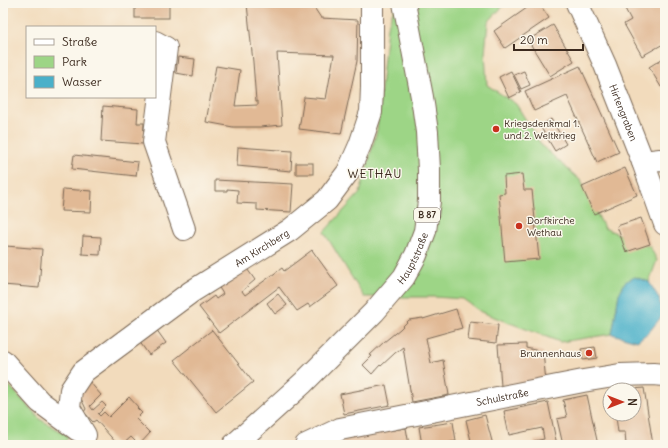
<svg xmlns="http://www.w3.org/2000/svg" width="668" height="448" font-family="Delius,sans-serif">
	<rect width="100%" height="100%" fill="#fbf7ec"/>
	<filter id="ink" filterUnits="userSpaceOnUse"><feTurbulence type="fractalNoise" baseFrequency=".025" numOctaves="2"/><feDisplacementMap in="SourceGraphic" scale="8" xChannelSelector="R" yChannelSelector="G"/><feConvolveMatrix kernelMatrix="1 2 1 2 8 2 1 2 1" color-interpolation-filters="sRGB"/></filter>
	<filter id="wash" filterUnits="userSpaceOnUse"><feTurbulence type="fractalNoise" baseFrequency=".012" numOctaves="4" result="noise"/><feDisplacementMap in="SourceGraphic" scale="16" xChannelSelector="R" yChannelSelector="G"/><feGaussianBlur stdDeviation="0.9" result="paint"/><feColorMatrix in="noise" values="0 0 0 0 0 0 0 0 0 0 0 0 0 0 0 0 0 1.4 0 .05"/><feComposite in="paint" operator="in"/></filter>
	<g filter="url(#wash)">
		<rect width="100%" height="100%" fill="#f2dbbc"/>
		<g fill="#9dd586" stroke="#6c8052">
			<polygon points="396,3 506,3 488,22 485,53 487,85 516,104 542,146 581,181 604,228 650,247 657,260 649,282 635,277 619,294 612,334 560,342 481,312 463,299 435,297 364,297 324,232 360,193 377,130 387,27"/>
			<polygon points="3,379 41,420 69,436 63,445 3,445"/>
		</g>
		<polygon fill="#4ab0c9" stroke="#426d74" points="635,277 649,282 659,298 663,315 649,332 637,341 612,334 619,294 625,282"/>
		<g id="blocks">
			<g fill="#e1b995">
				<rect x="135" y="3" width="34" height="15"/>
				<polygon points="534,3 539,3 549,18 505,48 494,31"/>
				<polygon points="622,3 654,3 656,6 661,3 664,3 665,4 665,43 642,56 624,24 631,20"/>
				<polygon points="247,4 313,6 321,18 358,20 357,61 341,134 299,129 304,97 326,99 334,55 277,53 282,125 260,127 233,127 206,122 216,66 240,70 235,106 258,105 258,101 256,101 253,62"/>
				<polygon points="553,25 574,61 550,76 528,40"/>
				<polygon points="178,57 195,59 193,76 176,73"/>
				<polygon points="665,57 665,85 661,87 649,67"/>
				<polygon points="580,66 619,152 597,162 567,96 534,111 525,91"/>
				<polygon points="511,71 521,92 509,98 499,77"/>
				<polygon points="524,71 530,85 521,89 514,75"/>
				<polygon points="103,106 138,109 137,123 144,123 143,144 101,141"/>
				<polygon points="551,119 566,144 555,151 540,126"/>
				<polygon points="238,147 292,151 291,171 237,166"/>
				<polygon points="74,155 138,162 136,176 72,169"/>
				<rect x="296" y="163" width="17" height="11"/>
				<polygon points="625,168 637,195 594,214 582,187"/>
				<polygon points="522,174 524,190 532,190 539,259 505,262 499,194 505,193 504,176"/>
				<polygon points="215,180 293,184 291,212 257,210 257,204 237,203 238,190 227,189 227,191 215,191"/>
				<polygon points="63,189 92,191 91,212 61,211"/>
				<polygon points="641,218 650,244 626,252 617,226"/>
				<polygon points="83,236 101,237 100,255 82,254"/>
				<polygon points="6,246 42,249 39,288 3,285"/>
				<polygon points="312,250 338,286 310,307 308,304 297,311 279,287 219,333 199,307 214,296 216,299 223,294 218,286 245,266 255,280 242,291 245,295 282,268 284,271"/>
				<polygon points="278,294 287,305 275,314 267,303"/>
				<polygon points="456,309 462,328 426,338 431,363 443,360 449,395 412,402 403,347 395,353 381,366 380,365 372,374 363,365 372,356 370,355 384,342 400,329 409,320 423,318 423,319"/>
				<polygon points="470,322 498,325 496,343 468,340"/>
				<polygon points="156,329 166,343 149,355 139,341"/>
				<polygon points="212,330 253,382 216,412 174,360"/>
				<polygon points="526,344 526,348 543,352 546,382 501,386 498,345"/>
				<polygon points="595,347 597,358 583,360 581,349"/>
				<polygon points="89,381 101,395 90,406 93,410 102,402 106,406 98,414 100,416 104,412 109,417 129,397 138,407 137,408 142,413 136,419 150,433 139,445 131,437 122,445 118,445 96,420 93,422 84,412 86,409 78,392"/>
				<polygon points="386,385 390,405 344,414 340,394"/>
				<polygon points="644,388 653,445 626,445 625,432 618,432 616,417 623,416 623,414 634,414 634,389"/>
				<polygon points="587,395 598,445 563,445 557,419 567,417 563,400"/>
				<polygon points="548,402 557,445 535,445 534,441 544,439 542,428 509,435 504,411"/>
				<polygon points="485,415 493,445 472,445 466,420"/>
				<polygon points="453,422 456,441 446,443 447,445 422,445 419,427"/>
				<polygon points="406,428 409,445 343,445 344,438"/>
			</g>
		</g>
	</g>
	<g filter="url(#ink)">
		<use href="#blocks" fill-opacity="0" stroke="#7b6855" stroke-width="1"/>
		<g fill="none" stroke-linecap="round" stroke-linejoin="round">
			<defs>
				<g id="minor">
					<path id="s1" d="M577,3L605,65L643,162L665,224"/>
					<polyline points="155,42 166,48 154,142 184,229"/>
					<polyline points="643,162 660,160 665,161"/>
					<polyline points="3,361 40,402 78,430"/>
					<path id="s2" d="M85,435L69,408L71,390L83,372L191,292L290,230L327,200L348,172L360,145L371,112L372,87V3"/>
					<path id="s3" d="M306,445L340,429L583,381L620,375L653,374L665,375"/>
				</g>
				<g id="major">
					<path id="s4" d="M234,445L303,383L374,312L404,277L416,255L425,231L429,201V170L427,132L422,97L404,3"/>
				</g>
			</defs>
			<use href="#minor" stroke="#7b6855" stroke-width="24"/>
			<use href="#major" stroke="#7b6855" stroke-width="24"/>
			<use href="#minor" stroke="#fff" stroke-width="22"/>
			<use href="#major" stroke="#fff" stroke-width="22"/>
		</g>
	</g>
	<g fill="#c8321e" stroke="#fbf7ec" stroke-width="1.5">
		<circle cx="496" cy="129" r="4"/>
		<circle cx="519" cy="226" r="4"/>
		<circle cx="589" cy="353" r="4"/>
	</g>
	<g text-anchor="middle" stroke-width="3" stroke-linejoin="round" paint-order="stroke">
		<rect fill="#fbf7ec" stroke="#75685c" stroke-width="1" x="414" y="208" width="26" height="14" rx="3"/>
		<g font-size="9" font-weight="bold" fill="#3b2a1e">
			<text x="427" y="218">B 87</text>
		</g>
		<g font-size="10" fill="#3b2a1e" stroke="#fbf7ec">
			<text dy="4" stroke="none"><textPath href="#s1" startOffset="119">Hirtengraben</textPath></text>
			<text dy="4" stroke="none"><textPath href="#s2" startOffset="289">Am Kirchberg</textPath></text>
			<text dy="4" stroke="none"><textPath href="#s4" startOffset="260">Hauptstraße</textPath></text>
			<text dy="4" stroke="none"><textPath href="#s3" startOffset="203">Schulstraße</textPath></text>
		</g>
		<g font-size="10" fill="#3b2a1e" stroke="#fbf7ec" text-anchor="start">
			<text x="504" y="127">Kriegsdenkmal 1.<tspan x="504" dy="12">und 2. Weltkrieg</tspan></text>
			<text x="527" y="224">Dorfkirche<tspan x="527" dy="12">Wethau</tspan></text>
			<text x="581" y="357" text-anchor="end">Brunnenhaus</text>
		</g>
		<g font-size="12" letter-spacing="1" fill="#3b2a1e" stroke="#fbf7ec">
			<text x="375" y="178">WETHAU</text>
		</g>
	</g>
	<rect width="668" height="448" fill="none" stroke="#fbf7ec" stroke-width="16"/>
	<rect x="26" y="26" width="130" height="72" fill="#fbf7ec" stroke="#aea59a"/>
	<rect x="34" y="39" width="20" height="6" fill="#ffffff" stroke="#aea59a"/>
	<text x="62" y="46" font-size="12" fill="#3b2a1e">Straße</text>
	<rect x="34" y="56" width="20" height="12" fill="#9dd586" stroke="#aea59a"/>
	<text x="62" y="66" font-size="12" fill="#3b2a1e">Park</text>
	<rect x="34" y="76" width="20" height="12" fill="#4ab0c9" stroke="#aea59a"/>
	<text x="62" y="86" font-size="12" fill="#3b2a1e">Wasser</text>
	<g transform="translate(622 402) rotate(90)"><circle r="19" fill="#fbf7ec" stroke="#aea59a"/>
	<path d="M0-3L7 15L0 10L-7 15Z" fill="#c8321e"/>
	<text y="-6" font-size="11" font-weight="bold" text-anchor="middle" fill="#3b2a1e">N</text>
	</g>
	<path d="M514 44v6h69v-6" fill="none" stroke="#3b2a1e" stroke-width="2"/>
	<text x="520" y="44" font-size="12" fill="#3b2a1e" stroke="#fbf7ec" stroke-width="3" paint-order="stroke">20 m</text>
</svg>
